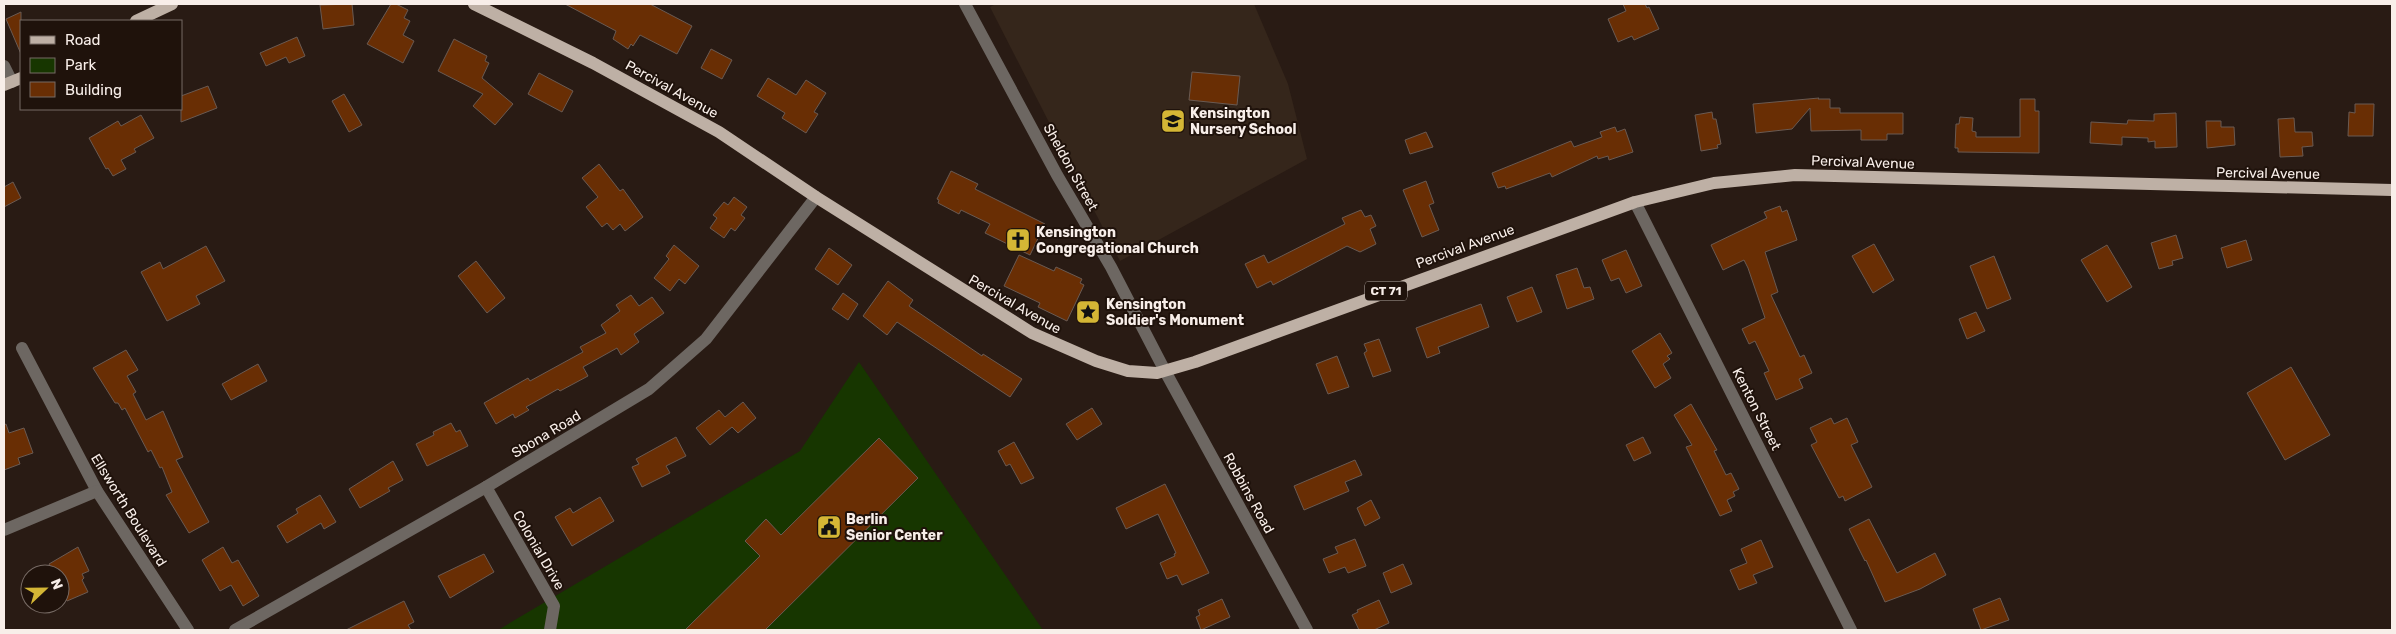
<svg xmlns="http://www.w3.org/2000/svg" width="2396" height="634" font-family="Rubik,sans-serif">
	<rect width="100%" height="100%" fill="#291b14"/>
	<polygon fill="#35261b" points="996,4 1254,4 1288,84 1307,159 1120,261 990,7"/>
	<polygon fill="#173600" points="859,362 1043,630 498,630 800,451"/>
	<g fill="#692e04" stroke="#6a5a52">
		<polygon points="352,4 354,25 323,29 320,5"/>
		<polygon points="391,4 396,4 408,10 404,18 410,21 403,35 414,41 403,63 367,44"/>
		<polygon points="565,4 650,4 692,26 677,54 640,35 633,46 631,44 628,49 613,39 616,31"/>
		<polygon points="1623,4 1645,4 1647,8 1649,7 1659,29 1634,40 1632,36 1618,42 1608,19 1626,11"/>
		<polygon points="21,12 21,54 6,19"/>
		<polygon points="297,37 305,56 289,63 286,57 266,66 260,53"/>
		<polygon points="454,39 487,56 485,61 489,63 482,78 513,104 495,125 473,106 483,94 438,71"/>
		<polygon points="711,49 732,60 722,79 701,68"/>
		<polygon points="1192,72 1240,76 1237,105 1189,100"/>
		<polygon points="539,73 573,91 562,112 528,94"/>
		<polygon points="768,78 796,95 806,80 826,93 814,112 818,114 806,133 782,118 785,113 757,96"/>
		<polygon points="208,86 217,108 181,122 181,96"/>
		<polygon points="344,94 362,125 349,132 332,101"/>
		<polygon points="1819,98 1818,99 1830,99 1830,108 1840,108 1840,113 1903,113 1903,134 1887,134 1887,140 1861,140 1861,130 1811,131 1810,108 1792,129 1756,133 1753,104"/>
		<polygon points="2020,99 2035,99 2035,111 2039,111 2039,153 1958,152 1958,148 1955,148 1956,124 1959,124 1960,117 1973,118 1972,131 1976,132 1976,137 2020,137"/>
		<polygon points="2355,104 2374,104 2373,136 2348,136 2349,112 2355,113"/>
		<polygon points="1712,112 1713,119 1716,119 1721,144 1717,145 1718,148 1701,151 1695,115"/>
		<polygon points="2176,113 2177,147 2155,148 2155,141 2148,142 2148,138 2122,137 2122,145 2090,143 2091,122 2127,124 2128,120 2154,121 2154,114"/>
		<polygon points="141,115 154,138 134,149 136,152 121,160 126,169 113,176 108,168 106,169 89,138 118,121 121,126"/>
		<polygon points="2294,118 2295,132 2312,132 2313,146 2302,147 2303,156 2280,157 2278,119"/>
		<polygon points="2206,121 2221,121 2221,127 2234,127 2235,145 2207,148"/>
		<polygon points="1615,127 1617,132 1625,129 1633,152 1609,160 1608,156 1598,159 1597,156 1552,177 1550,173 1506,189 1505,186 1498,188 1492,173 1571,141 1574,147 1602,137 1600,132"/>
		<polygon points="1426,132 1433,147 1410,154 1405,140"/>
		<polygon points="599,164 620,191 623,189 643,217 625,231 620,224 613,230 607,223 602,227 586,207 598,197 582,178"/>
		<polygon points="951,171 978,184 975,189 1045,224 1030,255 985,233 990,224 961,210 959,214 938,203 939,200 937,199"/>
		<polygon points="1426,181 1434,203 1429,205 1439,230 1422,237 1403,190"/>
		<polygon points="13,182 21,198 4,207 4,187"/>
		<polygon points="734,197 747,207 741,215 745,218 735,231 731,228 724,238 710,228 717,218 713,215 724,202 728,205"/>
		<polygon points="1780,206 1782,212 1787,210 1797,240 1765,252 1778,292 1771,295 1800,357 1804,355 1812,373 1799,379 1803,388 1776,400 1764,373 1769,371 1755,341 1749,344 1742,329 1765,318 1748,268 1744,260 1723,270 1711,245 1767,218 1764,212"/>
		<polygon points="1361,210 1365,217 1371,215 1376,226 1370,229 1376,244 1360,252 1347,246 1273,285 1271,281 1257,288 1245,264 1264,255 1268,263 1345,224 1342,218"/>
		<polygon points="2176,235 2183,258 2172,261 2173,265 2159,269 2151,243"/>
		<polygon points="2246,240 2252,260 2227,268 2221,248"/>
		<polygon points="1874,244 1894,280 1873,293 1852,256"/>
		<polygon points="674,245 699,266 685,284 679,279 670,291 654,278 669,259 666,256"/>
		<polygon points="2107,245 2132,287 2107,302 2081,260"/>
		<polygon points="206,246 225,281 196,296 200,304 167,321 141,272 160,262 163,269"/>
		<polygon points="829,248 852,265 838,285 815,269"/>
		<polygon points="1626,250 1642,286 1626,293 1619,278 1611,281 1602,260"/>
		<polygon points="1019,255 1054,271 1056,267 1082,279 1080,283 1084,285 1067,321 1038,307 1040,303 1004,286"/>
		<polygon points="1994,256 2011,299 1987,309 1970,266"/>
		<polygon points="476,261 505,298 487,313 458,276"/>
		<polygon points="1577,268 1584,288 1590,287 1594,299 1567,309 1556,275"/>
		<polygon points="888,281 913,300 909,306 982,356 983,354 1022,379 1010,397 897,322 887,335 863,316"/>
		<polygon points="1532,287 1542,312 1517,322 1507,297"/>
		<polygon points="843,293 858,304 848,320 832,309"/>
		<polygon points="631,295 639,306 652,297 664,313 634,334 639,342 621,355 617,348 583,367 588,376 560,391 558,389 526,407 529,410 515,418 513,414 496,424 484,403 528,378 530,381 583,352 580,347 606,333 601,325 620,311 616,305"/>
		<polygon points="1481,304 1489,327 1438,347 1440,353 1427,358 1416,328"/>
		<polygon points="1976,312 1985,331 1967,339 1959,319"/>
		<polygon points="1660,333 1672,353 1667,356 1670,359 1663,364 1671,378 1655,388 1632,351"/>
		<polygon points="1379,339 1391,371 1373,377 1364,353 1367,351 1364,344"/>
		<polygon points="126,350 138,370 127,376 136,392 133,394 146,420 163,411 183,457 176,460 209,522 189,533 166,495 172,492 162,467 160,468 151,450 148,452 125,408 122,410 118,403 115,403 93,368"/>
		<polygon points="1337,356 1349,387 1328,394 1316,364"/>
		<polygon points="258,364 267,381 231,400 222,384"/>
		<polygon points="2291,367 2330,435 2285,460 2247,393"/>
		<polygon points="743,402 756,418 738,433 732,427 710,445 696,428 719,410 725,417"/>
		<polygon points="1691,404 1717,450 1714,451 1726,475 1731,473 1739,489 1733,492 1735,496 1727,500 1732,511 1720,516 1686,447 1692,445 1674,415"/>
		<polygon points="1092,408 1102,424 1077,440 1066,424"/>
		<polygon points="1831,418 1834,424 1847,418 1858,442 1851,445 1872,487 1845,501 1843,496 1839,498 1811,445 1817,442 1810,428"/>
		<polygon points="451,423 456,432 460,430 468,446 427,466 416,444 434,435 433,432"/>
		<polygon points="6,424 9,433 24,428 33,453 18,458 20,464 4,470 4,425"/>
		<polygon points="676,437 686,456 666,466 670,473 642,487 632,467 639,464 636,459"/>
		<polygon points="1643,437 1651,453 1634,461 1626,445"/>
		<polygon points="879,438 918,478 765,630 685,630 760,556 745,541 766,519 781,535"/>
		<polygon points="1014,442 1034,478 1021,484 1010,464 1006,466 998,451"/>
		<polygon points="1355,460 1362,475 1345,482 1349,491 1304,510 1294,486"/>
		<polygon points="393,461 403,480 388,488 390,491 360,508 349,489"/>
		<polygon points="1165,484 1209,573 1182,585 1177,575 1167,579 1160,563 1175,556 1174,554 1176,553 1158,514 1126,529 1116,508"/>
		<polygon points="320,495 336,522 324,529 321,523 287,543 277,526 298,513 296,509"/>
		<polygon points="600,497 614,521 572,546 555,517 570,508 573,513"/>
		<polygon points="1371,500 1380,518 1365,526 1357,508"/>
		<polygon points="1869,519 1897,573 1935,553 1946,575 1920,589 1885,602 1866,560 1865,561 1849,529"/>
		<polygon points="1355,539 1366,566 1348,573 1345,567 1329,573 1323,559 1338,553 1335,547"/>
		<polygon points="1761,540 1773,567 1753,575 1757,583 1739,590 1730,570 1747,563 1741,549"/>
		<polygon points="78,547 89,571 82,574 84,578 82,580 88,592 67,601 60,587 60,574 54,574 49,564"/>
		<polygon points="223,547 232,563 238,560 259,596 243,606 231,585 220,591 202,560"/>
		<polygon points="484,554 494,572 450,598 438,576"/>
		<polygon points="1403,564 1412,584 1391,593 1383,573"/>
		<polygon points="2000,598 2009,620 1981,630 1973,609"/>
		<polygon points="1222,599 1230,617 1201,630 1196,617 1200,615 1198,610"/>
		<polygon points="1379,600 1389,623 1374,630 1359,630 1352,615 1358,612 1357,610"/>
		<polygon points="404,601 414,622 408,625 411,630 346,630"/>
	</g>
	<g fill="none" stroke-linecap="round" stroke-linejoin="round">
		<g stroke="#6d6762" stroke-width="12">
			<polyline points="965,4 1057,175 1111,267 1165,371 1307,630"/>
			<polyline points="4,66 12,82"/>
			<polyline points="1635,202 1851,630"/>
			<polyline points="22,348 97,491 188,630"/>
			<polyline points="486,487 554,606 550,630"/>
			<polyline points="4,530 97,491"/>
			<polyline points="235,630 486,487 649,389 706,339 816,197"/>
		</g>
		<g stroke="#beb0a5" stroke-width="12">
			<polyline points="474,4 593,63 719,132 816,197 1032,333 1096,361 1128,371 1157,373 1195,362 1635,202 1714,183 1795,175 2392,190"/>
			<polyline points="136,21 172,4"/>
			<polyline points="4,85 21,78"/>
		</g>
	</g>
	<defs>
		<symbol id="school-square" viewBox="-11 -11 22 22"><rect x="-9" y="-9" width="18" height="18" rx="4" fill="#d4b635" stroke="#1f120b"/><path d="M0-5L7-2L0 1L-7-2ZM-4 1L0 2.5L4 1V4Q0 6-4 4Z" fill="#111"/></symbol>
		<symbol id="church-square" viewBox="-11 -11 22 22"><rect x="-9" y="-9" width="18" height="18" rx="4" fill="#d4b635" stroke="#1f120b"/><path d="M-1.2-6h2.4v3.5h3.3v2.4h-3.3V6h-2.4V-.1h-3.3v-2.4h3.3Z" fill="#111"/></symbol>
		<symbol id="sight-square" viewBox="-11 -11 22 22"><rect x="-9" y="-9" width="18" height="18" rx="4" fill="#d4b635" stroke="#1f120b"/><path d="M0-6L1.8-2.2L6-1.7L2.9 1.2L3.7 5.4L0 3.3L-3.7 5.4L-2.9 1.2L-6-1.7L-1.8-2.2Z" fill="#111"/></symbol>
		<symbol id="civic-square" viewBox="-11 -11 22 22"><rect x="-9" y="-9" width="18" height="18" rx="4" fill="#d4b635" stroke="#1f120b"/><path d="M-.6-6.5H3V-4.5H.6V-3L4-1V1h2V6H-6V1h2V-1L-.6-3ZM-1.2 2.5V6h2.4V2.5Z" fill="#111"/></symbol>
	</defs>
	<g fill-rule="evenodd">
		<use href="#school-square" x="1159" y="107" width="28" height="28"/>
		<use href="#church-square" x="1004" y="226" width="28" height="28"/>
		<use href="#sight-square" x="1074" y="298" width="28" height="28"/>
		<use href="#civic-square" x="815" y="513" width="28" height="28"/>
	</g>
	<g text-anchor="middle" stroke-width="4" stroke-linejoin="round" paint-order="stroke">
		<rect fill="#1f120b" stroke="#b7aca6" stroke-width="1" x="1365" y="281.5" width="42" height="19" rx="4"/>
		<g font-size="12" font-weight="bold" fill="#f8eee9">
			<text x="1386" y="295">CT 71</text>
		</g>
		<g font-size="14" fill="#f8eee9" stroke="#1f120b">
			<text transform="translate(672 89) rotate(29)" y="5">Percival Avenue</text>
			<text transform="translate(1863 162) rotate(2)" y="5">Percival Avenue</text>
			<text transform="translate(1071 167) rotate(61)" y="5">Sheldon Street</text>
			<text transform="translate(2268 173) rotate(1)" y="5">Percival Avenue</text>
			<text transform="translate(1465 246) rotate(-20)" y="5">Percival Avenue</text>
			<text transform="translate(1015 304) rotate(30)" y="5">Percival Avenue</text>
			<text transform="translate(1757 409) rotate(63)" y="5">Kenton Street</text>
			<text transform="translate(546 434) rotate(-31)" y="5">Sbona Road</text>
			<text transform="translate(1249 493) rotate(61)" y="5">Robbins Road</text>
			<text transform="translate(129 510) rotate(58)" y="5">Ellsworth Boulevard</text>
			<text transform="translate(539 550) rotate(60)" y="5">Colonial Drive</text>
		</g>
		<g font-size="14" font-weight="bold" fill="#f8eee9" stroke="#1f120b" text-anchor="start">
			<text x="1190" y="118">Kensington<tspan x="1190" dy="16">Nursery School</tspan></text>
			<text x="1036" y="237">Kensington<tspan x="1036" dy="16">Congregational Church</tspan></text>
			<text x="1106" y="309">Kensington<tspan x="1106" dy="16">Soldier's Monument</tspan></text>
			<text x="846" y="524">Berlin<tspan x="846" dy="16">Senior Center</tspan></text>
		</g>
	</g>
	<rect width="2396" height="634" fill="none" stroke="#f8eee9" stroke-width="10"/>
	<rect x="20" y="20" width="162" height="90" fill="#1f120b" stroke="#766a64"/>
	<rect x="30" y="36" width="25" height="8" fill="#beb0a5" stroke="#766a64"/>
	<text x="65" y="45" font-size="15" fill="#f8eee9">Road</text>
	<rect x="30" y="58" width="25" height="15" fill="#173600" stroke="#766a64"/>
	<text x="65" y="70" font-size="15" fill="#f8eee9">Park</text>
	<rect x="30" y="82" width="25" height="15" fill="#692e04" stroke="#766a64"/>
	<text x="65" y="95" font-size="15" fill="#f8eee9">Building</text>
	<g transform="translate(45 589) rotate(68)"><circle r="24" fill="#1f120b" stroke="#766a64"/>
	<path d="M0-4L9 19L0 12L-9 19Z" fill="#d4b635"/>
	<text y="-8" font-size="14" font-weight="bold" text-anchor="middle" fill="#f8eee9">N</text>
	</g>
</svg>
